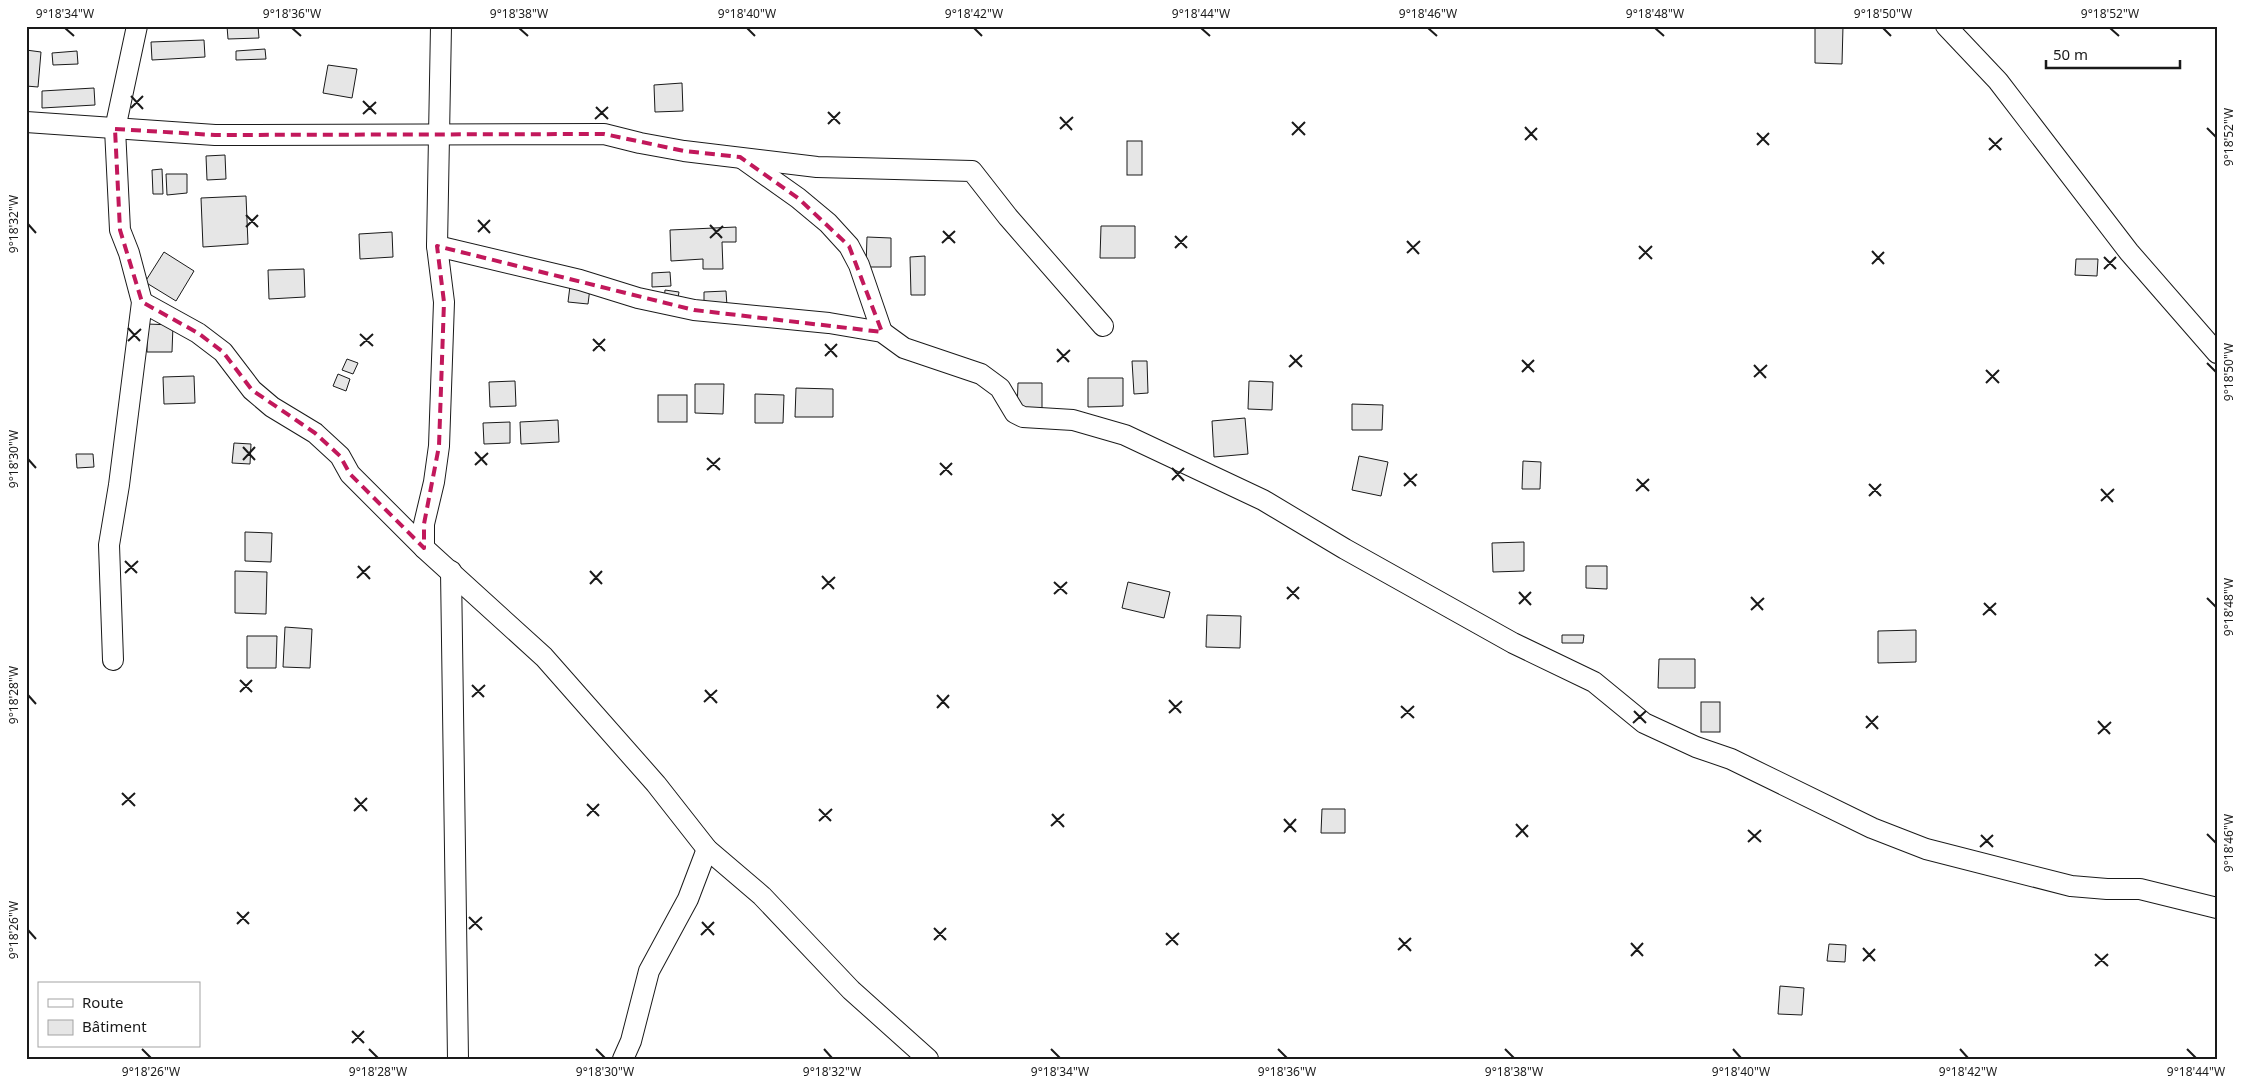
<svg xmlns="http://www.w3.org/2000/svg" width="2243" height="1085" font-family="'Noto Sans',sans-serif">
	<rect width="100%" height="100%" fill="#fff"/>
	<g fill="#e6e6e6" stroke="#1a1a1a">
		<polygon points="227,26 258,26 259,38 228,39"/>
		<polygon points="1815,26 1843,26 1842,64 1815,63"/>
		<polygon points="204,40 205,57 152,60 151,42"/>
		<polygon points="265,49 266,59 236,60 236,51"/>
		<polygon points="26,50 41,52 38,87 26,86"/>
		<polygon points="77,51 78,64 53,65 52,53"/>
		<polygon points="328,65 357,69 352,98 323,93"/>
		<polygon points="682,83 683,111 655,112 654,85"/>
		<polygon points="94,88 95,105 42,108 42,91"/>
		<rect x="1127" y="141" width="15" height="34"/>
		<polygon points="225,155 226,179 207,180 206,156"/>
		<polygon points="162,169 163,194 153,194 152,170"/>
		<polygon points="166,174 187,174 187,193 167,195"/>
		<polygon points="246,196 248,244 203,247 201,198"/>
		<polygon points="1101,226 1135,226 1135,258 1100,258"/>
		<polygon points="736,227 736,242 722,242 723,269 703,269 703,259 671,261 670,230"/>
		<polygon points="392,232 393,257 360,259 359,234"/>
		<polygon points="867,237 891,238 891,267 866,267"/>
		<polygon points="164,252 194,271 176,301 145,282"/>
		<polygon points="925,256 925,295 911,295 910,257"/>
		<polygon points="2076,259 2098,259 2097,276 2075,275"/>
		<polygon points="304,269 305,297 269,299 268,270"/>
		<polygon points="670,272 671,286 652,287 652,273"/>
		<polygon points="570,286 590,288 588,304 568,302"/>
		<polygon points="665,290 679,292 677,303 664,301"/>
		<polygon points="726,291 727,306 704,307 704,292"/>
		<polygon points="147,324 173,325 172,352 147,352"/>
		<polygon points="347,359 358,363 353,374 342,370"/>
		<polygon points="1132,361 1147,361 1148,393 1134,394"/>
		<polygon points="338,374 350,379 346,391 333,386"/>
		<polygon points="194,376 195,403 164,404 163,377"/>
		<polygon points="1088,378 1123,378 1123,406 1088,407"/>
		<polygon points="515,381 516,406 490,407 489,382"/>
		<polygon points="1249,381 1273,382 1272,410 1248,409"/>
		<polygon points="1018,383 1042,383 1042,411 1017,410"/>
		<polygon points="695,384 724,384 723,414 695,413"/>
		<polygon points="796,388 833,389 833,417 795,417"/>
		<polygon points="755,394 784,395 783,423 755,423"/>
		<rect x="658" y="395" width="29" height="27"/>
		<polygon points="1352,404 1383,405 1382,430 1352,430"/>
		<polygon points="1245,418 1248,454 1214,457 1212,421"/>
		<polygon points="558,420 559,442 521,444 520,422"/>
		<polygon points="510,422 510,443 484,444 483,423"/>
		<polygon points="234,443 251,444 250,464 232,463"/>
		<polygon points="76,454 93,454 94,467 77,468"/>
		<polygon points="1359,456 1388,462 1381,496 1352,490"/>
		<polygon points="1523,461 1541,462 1540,489 1522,489"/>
		<polygon points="245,532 272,533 271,562 245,561"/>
		<polygon points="1524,542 1524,571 1493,572 1492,543"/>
		<polygon points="1586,566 1607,566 1607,589 1586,588"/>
		<polygon points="235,571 267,572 266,614 235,613"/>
		<polygon points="1128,582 1170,592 1164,618 1122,608"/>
		<polygon points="1207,615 1241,616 1240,648 1206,647"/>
		<polygon points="285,627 312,629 310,668 283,667"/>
		<polygon points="1916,630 1916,662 1878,663 1878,631"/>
		<polygon points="1562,635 1584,635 1583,643 1562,643"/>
		<polygon points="247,636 277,636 276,668 247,668"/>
		<polygon points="1659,659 1695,659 1695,688 1658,688"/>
		<rect x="1701" y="702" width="19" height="30"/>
		<polygon points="1322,809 1345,809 1345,833 1321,833"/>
		<polygon points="1829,944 1846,945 1845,962 1827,961"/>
		<polygon points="1780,986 1804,988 1802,1015 1778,1014"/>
	</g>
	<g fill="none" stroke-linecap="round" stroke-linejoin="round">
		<defs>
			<g id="minor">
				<polyline points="1946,26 1998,81 2129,252 2217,353"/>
				<polyline points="26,122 215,135 604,134 640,143 684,151 817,167 972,171 1008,217 1103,326"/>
				<polyline points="743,159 798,198 828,223 849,246 859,265 882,332"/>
				<polyline points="437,246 441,26"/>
				<polyline points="142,302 198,333 223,352 252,390 272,407 315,433 340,456 350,474 424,548 544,657 656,784 707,849 762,896 851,990 928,1059"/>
				<polyline points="424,548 424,524 434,482 439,446 444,302 437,246 580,280 638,298 694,310 829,323 882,332 904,348 981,374 1000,388 1015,413 1023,417 1073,420 1125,435 1263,500 1345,549 1513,643 1594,682 1644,723 1696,747 1731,759 1872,828 1926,849 2071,886 2107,889 2140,889 2217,908"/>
				<polyline points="451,571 458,1059"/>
				<polyline points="113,660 109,545 119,485 142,302 129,253 120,230 115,129 137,26"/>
				<polyline points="623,1059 631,1041 649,971 688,899 707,849"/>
			</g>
		</defs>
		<use href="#minor" stroke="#1a1a1a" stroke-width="22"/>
		<use href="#minor" stroke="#fff" stroke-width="20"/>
	</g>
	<path fill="none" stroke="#c2185b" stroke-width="4" stroke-dasharray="10 6" stroke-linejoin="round" d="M115,129L215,135L604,134L684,151L740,157L798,198L849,246L882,332L694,310L437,246L444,302L439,446L424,524V548L350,474L340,456L315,433L252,390L223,352L198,333L142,302L120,230Z"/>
	<path fill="none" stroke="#1a1a1a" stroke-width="2" d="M65,28L74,36M292,28L301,36M519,28L528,36M747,28L755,36M974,28L982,36M1201,28L1210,36M1428,28L1437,36M1655,28L1664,36M1883,28L1891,36M2110,28L2119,36M131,96L143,109M363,101L376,114M596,107L608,119M131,108L143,96M828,112L840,124M363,114L376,102M1060,117L1072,130M595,119L608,107M1292,122L1305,135M828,124L840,112M1525,127L1537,140M2207,128L2216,137M1060,129L1073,117M1757,133L1769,145M1292,135L1305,122M1989,138L2001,150M1525,140L1537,128M1757,145L1769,133M1989,150L2002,138M246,215L258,227M478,220L490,233M28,224L36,233M710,225L722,238M246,227L258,215M943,231L955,243M478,232L490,220M1175,236L1187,248M710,238L723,226M1407,241L1419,254M942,243L955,231M1639,246L1652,259M1175,248L1187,236M1872,251L1884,264M1407,253L1420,241M2104,257L2116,269M1639,259L1652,246M1872,264L1884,252M2104,269L2116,257M128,328L140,341M360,334L373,346M593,339L605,351M128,341L141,329M825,344L837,357M360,346L373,334M1057,349L1069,362M593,351L605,339M1290,355L1302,367M825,356L837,344M1522,360L1534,372M1057,362L1070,350M2207,363L2216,372M1754,365L1766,378M1289,367L1302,355M1986,370L1999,383M1522,372L1534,360M1754,377L1767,365M1986,383L1999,370M243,447L255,460M475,452L487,465M707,458L720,470M28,459L36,468M243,460L255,447M940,463L952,475M475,465L488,453M1172,468L1184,481M707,470L720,458M1404,473L1416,486M940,475L952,463M1637,479L1649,491M1172,480L1184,468M1869,484L1881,496M1404,486L1417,474M2101,489L2113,502M1636,491L1649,479M1869,496L1881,484M2101,501L2114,489M125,561L137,573M358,566L370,579M590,571L602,584M125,573L138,561M822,576L834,589M357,578L370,566M1054,582L1067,594M590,584L602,571M1287,587L1299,599M822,589L835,577M1519,592L1531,605M1054,594L1067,582M1751,597L1763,610M2207,598L2216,607M1287,599L1299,587M1984,603L1996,615M1519,604L1531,592M1751,610L1764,598M1983,615L1996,603M240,680L252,692M472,685L484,697M705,690L717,703M240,692L252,680M28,695L36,704M937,695L949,708M472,697L485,685M1169,700L1181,713M704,702L717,690M1401,706L1414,718M937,708L949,695M1634,711L1646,723M1169,713L1182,701M1866,716L1878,729M1401,718L1414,706M2098,721L2110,734M1633,723L1646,711M1866,728L1878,716M2098,734L2111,722M122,793L135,806M355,798L367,811M587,804L599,816M122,805L135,793M819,809L831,821M354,811L367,798M1052,814L1064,827M587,816L599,804M1284,819L1296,832M819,821L832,809M1516,824L1528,837M1051,826L1064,814M1748,830L1761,842M1284,832L1296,819M2207,834L2216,843M1981,835L1993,847M1516,837L1528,825M1748,842L1761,830M1980,847L1993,835M237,912L249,924M469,917L482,930M702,922L714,935M237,924L249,912M934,928L946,940M469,929L482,917M28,930L36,939M1166,933L1178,945M701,935L714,922M1399,938L1411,951M934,940L946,928M1631,943L1643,956M1166,945L1179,933M1863,948L1875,961M1398,950L1411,938M2095,954L2108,966M1631,956L1643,943M1863,961L1875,949M2095,966L2108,954M352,1031L364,1043M352,1043L364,1031M142,1049L151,1058M369,1049L378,1058M596,1049L605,1058M824,1049L832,1058M1051,1049L1060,1058M1278,1049L1287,1058M1505,1049L1514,1058M1733,1049L1741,1058M1960,1049L1968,1058M2187,1049L2196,1058"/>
	<rect width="2243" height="1085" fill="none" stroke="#ffffff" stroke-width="55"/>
	<rect x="38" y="982" width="162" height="65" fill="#ffffff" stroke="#a3a3a3"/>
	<rect x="48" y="999" width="25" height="8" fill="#ffffff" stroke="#a3a3a3"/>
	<text x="82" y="1008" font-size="15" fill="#1a1a1a">Route</text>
	<rect x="48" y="1020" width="25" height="15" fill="#e6e6e6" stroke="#a3a3a3"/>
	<text x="82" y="1032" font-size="15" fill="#1a1a1a">Bâtiment</text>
	<path d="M2046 60v8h134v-8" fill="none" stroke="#1a1a1a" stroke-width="2.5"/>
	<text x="2053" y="60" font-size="15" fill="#1a1a1a" stroke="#ffffff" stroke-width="4" paint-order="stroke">50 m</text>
	<rect x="28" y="28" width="2188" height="1030" fill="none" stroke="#1a1a1a" stroke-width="2"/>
	<g font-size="12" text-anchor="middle" fill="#1a1a1a">
		<text x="65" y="18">9°18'34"W</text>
		<text x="292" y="18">9°18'36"W</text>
		<text x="519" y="18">9°18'38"W</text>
		<text x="747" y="18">9°18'40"W</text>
		<text x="974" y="18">9°18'42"W</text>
		<text x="1201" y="18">9°18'44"W</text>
		<text x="1428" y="18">9°18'46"W</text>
		<text x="1655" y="18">9°18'48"W</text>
		<text x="1883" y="18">9°18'50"W</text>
		<text x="2110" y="18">9°18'52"W</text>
		<text transform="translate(2229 137) rotate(-90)" y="4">9°18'52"W</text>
		<text transform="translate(14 224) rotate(-90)" y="4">9°18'32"W</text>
		<text transform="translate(2229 372) rotate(-90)" y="4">9°18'50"W</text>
		<text transform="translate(14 459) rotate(-90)" y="4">9°18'30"W</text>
		<text transform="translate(2229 607) rotate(-90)" y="4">9°18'48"W</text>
		<text transform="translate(14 695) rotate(-90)" y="4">9°18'28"W</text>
		<text transform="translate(2229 843) rotate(-90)" y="4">9°18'46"W</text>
		<text transform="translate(14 930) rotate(-90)" y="4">9°18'26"W</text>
		<text x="151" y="1076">9°18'26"W</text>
		<text x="378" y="1076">9°18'28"W</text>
		<text x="605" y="1076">9°18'30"W</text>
		<text x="832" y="1076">9°18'32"W</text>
		<text x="1060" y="1076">9°18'34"W</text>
		<text x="1287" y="1076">9°18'36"W</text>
		<text x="1514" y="1076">9°18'38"W</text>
		<text x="1741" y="1076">9°18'40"W</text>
		<text x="1968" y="1076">9°18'42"W</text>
		<text x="2196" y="1076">9°18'44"W</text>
	</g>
</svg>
